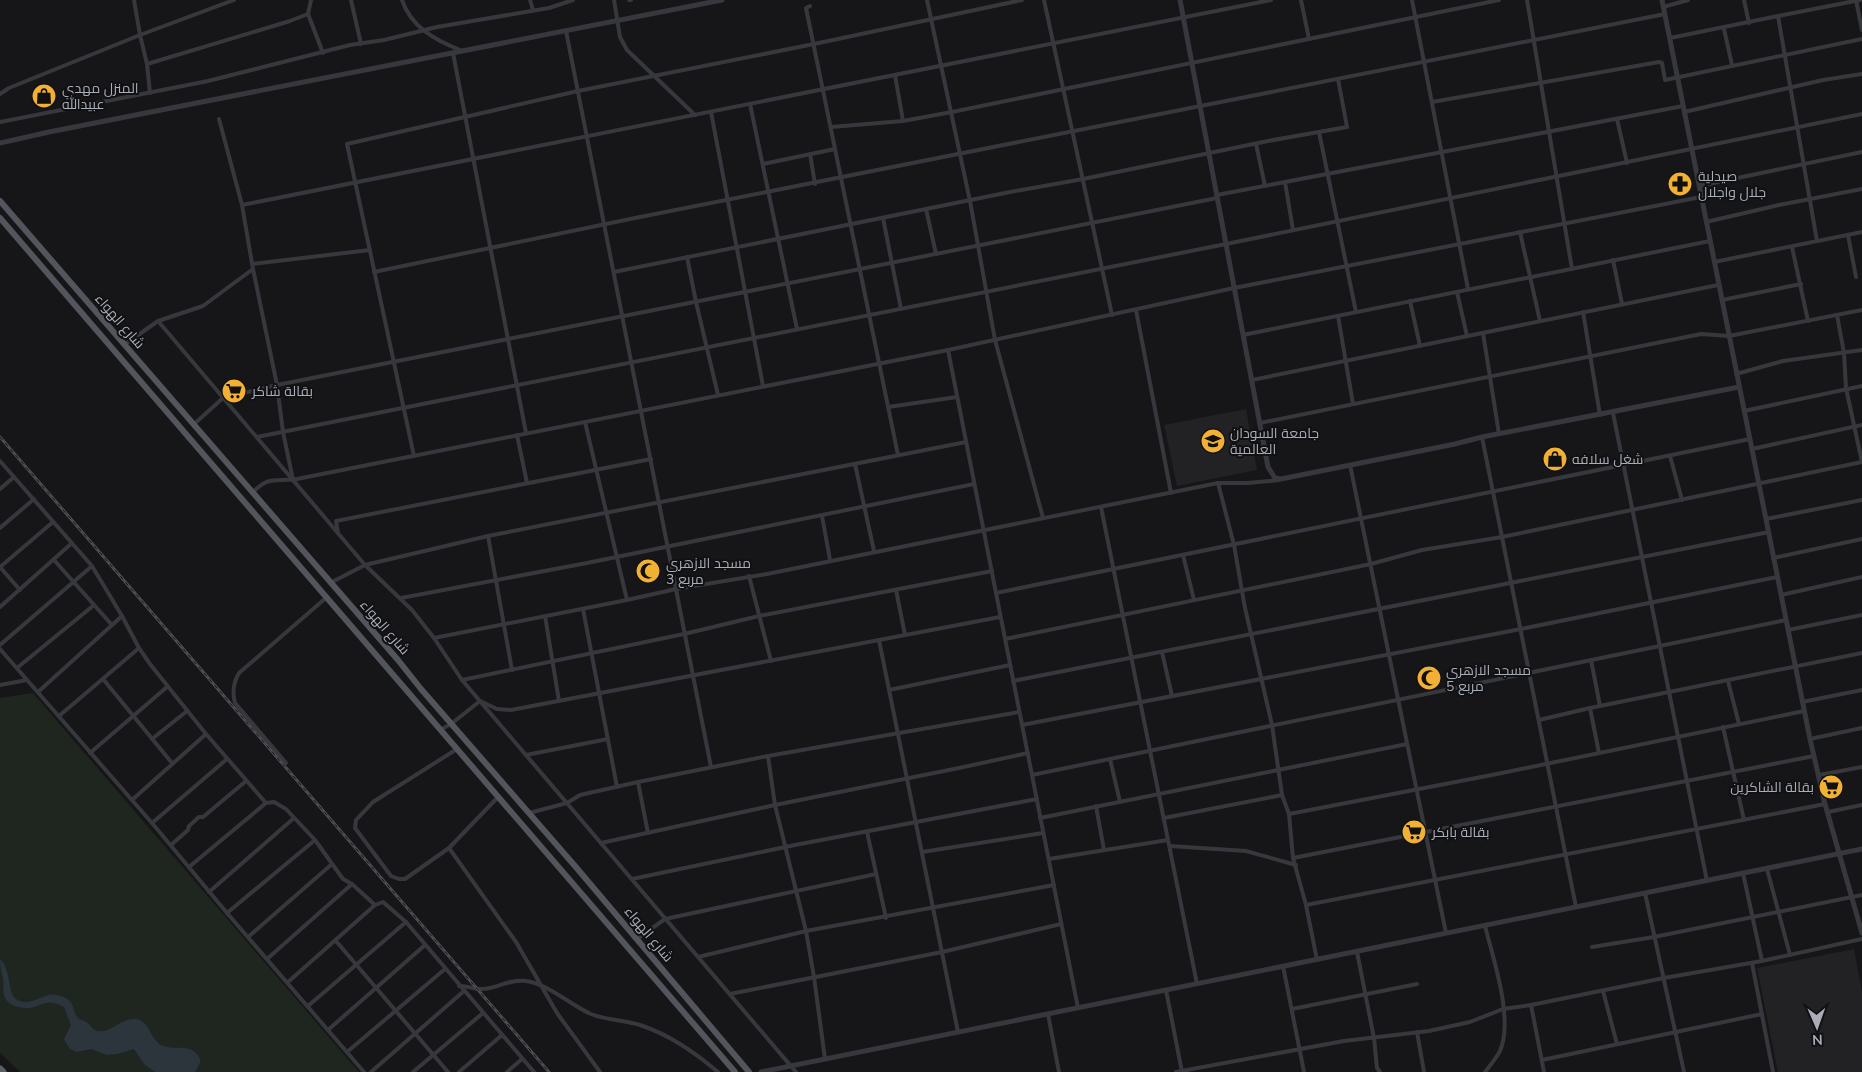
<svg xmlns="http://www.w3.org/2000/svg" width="1862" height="1072" font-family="'Nunito Sans',Cairo,sans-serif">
	<rect width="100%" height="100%" fill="#161618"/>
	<g fill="#222225">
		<polygon points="1246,409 1257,470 1177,486 1164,425"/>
		<polygon points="1854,949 1862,991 1862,1072 1778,1072 1757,968"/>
	</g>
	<polygon fill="#1e261f" points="33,693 359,1072 20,1072 0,1053 0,698"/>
	<path fill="#2c353c" d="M0,959C11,970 8,991 14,997C27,1011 44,991 57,995C78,1000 70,1010 79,1019C81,1020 85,1021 86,1022C91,1025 92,1030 98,1031C112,1033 120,1019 133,1019C150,1018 149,1040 163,1046C176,1051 192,1042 200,1059V1063L195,1072H155L144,1064L134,1049L117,1054L107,1055L91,1049L77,1052L70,1049L64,1039L71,1025L64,1007C46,998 45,1005 30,1008C22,1009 9,1006 5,998C2,992 4,984 3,978C1,971 0,966 0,959Z"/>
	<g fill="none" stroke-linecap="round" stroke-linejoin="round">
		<g stroke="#37383d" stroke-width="4">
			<polyline points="311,0 308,14 323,53"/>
			<polyline points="351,0 361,44"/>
			<path d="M402,0C411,27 435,40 460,50"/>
			<polyline points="530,0 533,10"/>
			<polyline points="614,0 620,37 627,50 695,115"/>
			<polyline points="629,0 631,0"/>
			<polyline points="927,0 970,201 995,340 1043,518"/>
			<polyline points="1044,0 1112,315"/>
			<polyline points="1301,0 1309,39"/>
			<polyline points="1412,0 1468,289"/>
			<polyline points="1527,0 1572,269"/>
			<polyline points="1744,0 1749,23"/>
			<polyline points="1856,0 1862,30"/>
			<polyline points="810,6 806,8 898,455"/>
			<polyline points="1663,7 1688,0"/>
			<polyline points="1778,16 1860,0"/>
			<polyline points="1724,29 1732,65"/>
			<polyline points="566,31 711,767"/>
			<polyline points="1670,38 1778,16 1817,241"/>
			<polyline points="453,53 526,433"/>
			<polyline points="147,64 290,21 308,14"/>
			<polyline points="895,75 903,121"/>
			<polyline points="150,93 147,64 140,35 234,0"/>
			<polyline points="0,94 9,88 140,35 134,0"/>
			<polyline points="1432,102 1659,62 1662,63 1665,80 1862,39"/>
			<polyline points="750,104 797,329"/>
			<polyline points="711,112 763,386"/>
			<polyline points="1684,112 1823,80 1862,74"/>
			<polyline points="219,119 242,205 253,269 277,385 283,432 293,480"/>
			<polyline points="1617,119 1627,163"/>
			<polyline points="0,122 208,81 350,45 384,40 437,27 549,8 573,0"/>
			<polyline points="831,127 903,121 952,112 1499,0"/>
			<polyline points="1319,132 1356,312"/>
			<polyline points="1256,144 1265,186"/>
			<polyline points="810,154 815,184"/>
			<polyline points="763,164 835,149"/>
			<polyline points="1285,182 1293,230"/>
			<polyline points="1699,186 1862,152"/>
			<polyline points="1217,195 1683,106"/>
			<polyline points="242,205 1271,0"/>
			<polyline points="926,209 936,254"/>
			<polyline points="883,218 901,309"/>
			<polyline points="1706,222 1779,205 1862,189"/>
			<polyline points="1520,232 1540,321"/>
			<polyline points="1848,235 1856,277"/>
			<polyline points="1792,247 1808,321"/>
			<polyline points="687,257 696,302 718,395"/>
			<polyline points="1613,260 1622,304"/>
			<polyline points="1714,262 1862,232"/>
			<polyline points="252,264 370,250"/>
			<polyline points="374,272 635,218 1665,14"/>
			<polyline points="614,272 1010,192 1083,179 1268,141 1347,127 1338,79"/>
			<polyline points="1457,292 1467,336"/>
			<polyline points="1722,300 1801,284"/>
			<polyline points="1410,301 1420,346"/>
			<polyline points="1136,310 1171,493"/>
			<polyline points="1583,312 1600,415"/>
			<polyline points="1837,315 1844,353 1846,388 1862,462"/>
			<polyline points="1338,316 1353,404"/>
			<polyline points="158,321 365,565 412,610 434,638 462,680 796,1072"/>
			<polyline points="1483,333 1499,434"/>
			<polyline points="1243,335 1710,241"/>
			<polyline points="124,345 158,321 203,306 253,269"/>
			<polyline points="948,350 1078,1008"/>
			<polyline points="1736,374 1783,361 1862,350"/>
			<polyline points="1252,380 1718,285"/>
			<polyline points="888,407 957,397"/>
			<polyline points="1744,411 1862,386"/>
			<polyline points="1613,413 1707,881"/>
			<polyline points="585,422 627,600"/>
			<polyline points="1260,423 1701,334 1729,336 1862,310"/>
			<polyline points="193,425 223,398 277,385 1217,198"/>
			<polyline points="517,435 527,483"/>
			<polyline points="257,437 1226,244 1862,114"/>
			<polyline points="1482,437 1576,907"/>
			<polyline points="1752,449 1862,425"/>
			<polyline points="414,456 347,144 578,91 814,44 1022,0"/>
			<polyline points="1670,456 1682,500"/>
			<polyline points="0,461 92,566 122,616 139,648 150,664 206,734 266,803"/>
			<polyline points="855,464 874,551"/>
			<polyline points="1350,465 1446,933"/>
			<polyline points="1218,483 1234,545 1245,608 1272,725 1282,795 1289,814 1293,858 1306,905 1317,960"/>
			<polyline points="0,489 14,477"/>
			<path d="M252,493C270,475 274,482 297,479L948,350L1234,288L1701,197"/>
			<polyline points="1101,507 1197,984"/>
			<polyline points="822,516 830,560"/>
			<polyline points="1766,519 1862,500"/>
			<polyline points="0,528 34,499"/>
			<polyline points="338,533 336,521 651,459"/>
			<polyline points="488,536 512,670"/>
			<polyline points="1183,555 1194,600"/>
			<polyline points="1773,558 1862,539"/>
			<polyline points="54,560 112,625"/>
			<polyline points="0,567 53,522"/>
			<polyline points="0,567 20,590"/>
			<polyline points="749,576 771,661"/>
			<polyline points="330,583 365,565 488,536 966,442"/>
			<polyline points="896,590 905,635"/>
			<polyline points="996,593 1750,439"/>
			<polyline points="1781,595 1862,577"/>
			<polyline points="401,598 587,563 974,484"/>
			<polyline points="0,607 72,543"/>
			<polyline points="583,609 617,787"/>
			<polyline points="545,616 559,701"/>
			<polyline points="1788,630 1862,615"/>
			<polyline points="434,638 627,600 676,589 767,574 1218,483 1248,483 1279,480"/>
			<polyline points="1005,639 1371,564 1422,550 1502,537 1862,462"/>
			<polyline points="879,640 958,1032"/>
			<polyline points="0,645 92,566"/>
			<polyline points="0,649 152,823 227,913 364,1072"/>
			<polyline points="1162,652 1172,696"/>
			<polyline points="1591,660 1600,706"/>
			<polyline points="17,668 94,605"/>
			<polyline points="103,679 172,763"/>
			<polyline points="462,680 684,634 759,616 992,571"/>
			<polyline points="1013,681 1769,532"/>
			<polyline points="1728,681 1739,724"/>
			<polyline points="0,685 27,680"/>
			<polyline points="889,690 1010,665"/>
			<polyline points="38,692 122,616"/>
			<polyline points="1802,702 1862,690"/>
			<polyline points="1590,708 1599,753"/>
			<polyline points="59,716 139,648"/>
			<polyline points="1539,720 1590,708 1862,653"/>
			<polyline points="1022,725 1521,629 1777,577"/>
			<polyline points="1723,727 1744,820"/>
			<polyline points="440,730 451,724 480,701 497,709 511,710 1000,617"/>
			<polyline points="152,739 187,711"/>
			<polyline points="1810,739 1862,728"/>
			<polyline points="457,749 373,802 356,820 355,828 391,876 399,879 405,879 449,848 498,797"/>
			<polyline points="90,753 167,687"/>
			<polyline points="526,755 608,739"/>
			<polyline points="768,756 775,805 806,931 814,977 825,1059"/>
			<polyline points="1110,759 1120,802"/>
			<path d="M286,763L235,703C232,692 233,683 239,673L327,597"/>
			<polyline points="1032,775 1786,620"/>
			<polyline points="1819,775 1862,767"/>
			<polyline points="638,782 648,833"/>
			<polyline points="132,800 206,734"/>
			<polyline points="1096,806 1104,850"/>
			<polyline points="1828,812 1862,805"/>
			<polyline points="529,813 567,803 580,795 638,782 768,756 1019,712"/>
			<polyline points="1289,814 1497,774 1804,711"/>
			<polyline points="1040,818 1407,744"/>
			<polyline points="1164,818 1282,795"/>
			<polyline points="152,823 227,759"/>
			<polyline points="867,832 886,918"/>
			<polyline points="601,843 775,805 959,768 1028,753"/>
			<polyline points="171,845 188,830 189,826 199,817 203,817 246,781"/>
			<polyline points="1170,846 1246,851 1296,865"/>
			<polyline points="449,848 516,942 557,1013 600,1072"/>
			<polyline points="922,852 1043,833"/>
			<polyline points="1293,858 1814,756"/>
			<polyline points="1049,859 1168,840"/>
			<polyline points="189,867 266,803 274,802 286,809 315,840 343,879 352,884 375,905"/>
			<polyline points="1767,869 1790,955"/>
			<polyline points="1743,873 1762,961"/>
			<polyline points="632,879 795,845 1037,799"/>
			<polyline points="209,892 294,818"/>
			<polyline points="1645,893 1684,1072"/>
			<polyline points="1306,905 1825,804"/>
			<polyline points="227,913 315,840"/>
			<path d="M1485,926C1493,958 1515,1022 1499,1053C1495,1059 1490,1066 1485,1072"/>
			<polyline points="248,937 332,864"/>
			<polyline points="637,939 665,919 876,874"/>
			<polyline points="336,941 448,1072"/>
			<polyline points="1592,947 1654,937 1862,895"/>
			<polyline points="1357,952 1374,1038 1377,1068 1380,1072"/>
			<polyline points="698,957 806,931 1054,885"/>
			<polyline points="267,959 352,884"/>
			<polyline points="1752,963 1773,1072"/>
			<polyline points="1283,966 1304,1072"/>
			<polyline points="288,982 375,905 383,902 406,922 534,1072"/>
			<path d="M459,986C468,985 474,990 482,989C497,989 507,979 526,981C550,985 569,1004 591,1014C606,1020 624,1020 640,1025C670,1035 694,1052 718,1072"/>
			<polyline points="1166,990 1182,1072"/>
			<polyline points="1603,991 1617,1044"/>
			<polyline points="730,994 942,952 1061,924"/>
			<polyline points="1531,1005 1544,1072"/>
			<polyline points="308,1006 406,922"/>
			<polyline points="1292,1009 1417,984"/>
			<polyline points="1048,1014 1059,1072"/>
			<polyline points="328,1030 425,945"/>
			<polyline points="1417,1032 1424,1072"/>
			<polyline points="347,1052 445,969"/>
			<polyline points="1542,1060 1762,1014"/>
			<polyline points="371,1072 464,991"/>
			<polyline points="413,1072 483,1013"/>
			<polyline points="459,1072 502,1035"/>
			<polyline points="507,1072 522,1059"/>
			<polyline points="1176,1072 1344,1041 1429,1031 1470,1022 1503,1009 1531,1005 1664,978 1762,961 1862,939"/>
		</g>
		<g stroke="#37383d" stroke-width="5">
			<polyline points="1180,0 1268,467 1275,478 1281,479 1455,444 1482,437 1739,387"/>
			<polyline points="1662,0 1810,739 1825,804 1862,933"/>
			<polyline points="0,143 49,132 722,0"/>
			<polyline points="761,1072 1862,849"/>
		</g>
		<g stroke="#53555c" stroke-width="6">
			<polyline points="0,201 398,660 421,689 575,866 749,1072"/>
			<polyline points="0,218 735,1072"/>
		</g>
		<polyline stroke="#5b5e65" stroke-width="7" points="0,1069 3,1072"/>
		<defs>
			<polyline id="rail" points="0,437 549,1072"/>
		</defs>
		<use href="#rail" stroke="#4a4c52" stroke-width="3"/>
		<use href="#rail" stroke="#111113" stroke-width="1" stroke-dasharray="4" stroke-linecap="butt"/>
	</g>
	<defs>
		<symbol id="shop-disc" viewBox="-11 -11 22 22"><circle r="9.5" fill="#f2b134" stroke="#111113"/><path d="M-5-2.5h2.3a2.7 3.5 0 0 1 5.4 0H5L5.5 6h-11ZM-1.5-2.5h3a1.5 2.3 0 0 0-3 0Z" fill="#111"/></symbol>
		<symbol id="pharmacy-disc" viewBox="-11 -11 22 22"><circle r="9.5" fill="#f2b134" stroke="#111113"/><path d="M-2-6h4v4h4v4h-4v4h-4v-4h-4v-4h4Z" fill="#111"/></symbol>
		<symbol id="supermarket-disc" viewBox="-11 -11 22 22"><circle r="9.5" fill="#f2b134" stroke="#111113"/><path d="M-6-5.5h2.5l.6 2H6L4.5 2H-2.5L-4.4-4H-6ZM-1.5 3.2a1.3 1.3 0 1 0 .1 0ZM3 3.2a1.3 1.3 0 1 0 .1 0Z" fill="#111"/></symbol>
		<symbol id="university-disc" viewBox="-11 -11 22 22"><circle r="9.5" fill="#f2b134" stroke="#111113"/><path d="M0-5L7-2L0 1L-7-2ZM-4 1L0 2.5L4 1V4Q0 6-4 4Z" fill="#111"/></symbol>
		<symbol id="mosque-disc" viewBox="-11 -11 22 22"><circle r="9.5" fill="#f2b134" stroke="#111113"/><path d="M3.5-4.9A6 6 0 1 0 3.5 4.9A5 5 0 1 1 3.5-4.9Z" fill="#111"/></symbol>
	</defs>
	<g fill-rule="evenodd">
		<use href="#shop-disc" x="30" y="82" width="28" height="28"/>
		<use href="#pharmacy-disc" x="1666" y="170" width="28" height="28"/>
		<use href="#supermarket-disc" x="220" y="377" width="28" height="28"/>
		<use href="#university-disc" x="1199" y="427" width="28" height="28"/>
		<use href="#shop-disc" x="1541" y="445" width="28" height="28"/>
		<use href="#mosque-disc" x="634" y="557" width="28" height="28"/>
		<use href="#mosque-disc" x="1415" y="664" width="28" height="28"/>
		<use href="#supermarket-disc" x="1817" y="773" width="28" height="28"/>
		<use href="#supermarket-disc" x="1400" y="818" width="28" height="28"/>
	</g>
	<g text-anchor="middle" stroke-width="4" stroke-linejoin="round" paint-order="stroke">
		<g font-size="14" fill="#a8adb8" stroke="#111113" text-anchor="start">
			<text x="62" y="93">المنزل مهدي<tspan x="62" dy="16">عبيدالله</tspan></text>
			<text x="1698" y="181">صيدلية<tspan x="1698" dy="16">جلال واجلال</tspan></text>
			<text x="252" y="396">بقالة شاكر</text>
			<text x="1230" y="438">جامعة السودان<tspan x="1230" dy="16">العالمية</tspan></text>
			<text x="1572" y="464">شغل سلافه</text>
			<text x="666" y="568">مسجد الازهري<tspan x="666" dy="16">مربع 3</tspan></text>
			<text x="1446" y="675">مسجد الازهري<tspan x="1446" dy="16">مربع 5</tspan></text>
			<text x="1814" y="792" text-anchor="end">بقالة الشاكرين</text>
			<text x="1432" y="837">بقالة بابكر</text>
		</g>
		<g font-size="14" fill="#a8adb8" stroke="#111113">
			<text transform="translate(120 321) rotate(49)" y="5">شارع الهواء</text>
			<text transform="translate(385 627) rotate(49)" y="5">شارع الهواء</text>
			<text transform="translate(649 934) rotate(50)" y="5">شارع الهواء</text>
		</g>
	</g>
	<g transform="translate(1817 1027) rotate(178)" stroke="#111113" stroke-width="4" paint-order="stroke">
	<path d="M0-4L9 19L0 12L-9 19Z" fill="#a8adb8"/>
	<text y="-8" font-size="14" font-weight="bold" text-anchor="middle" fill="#a8adb8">N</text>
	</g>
</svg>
